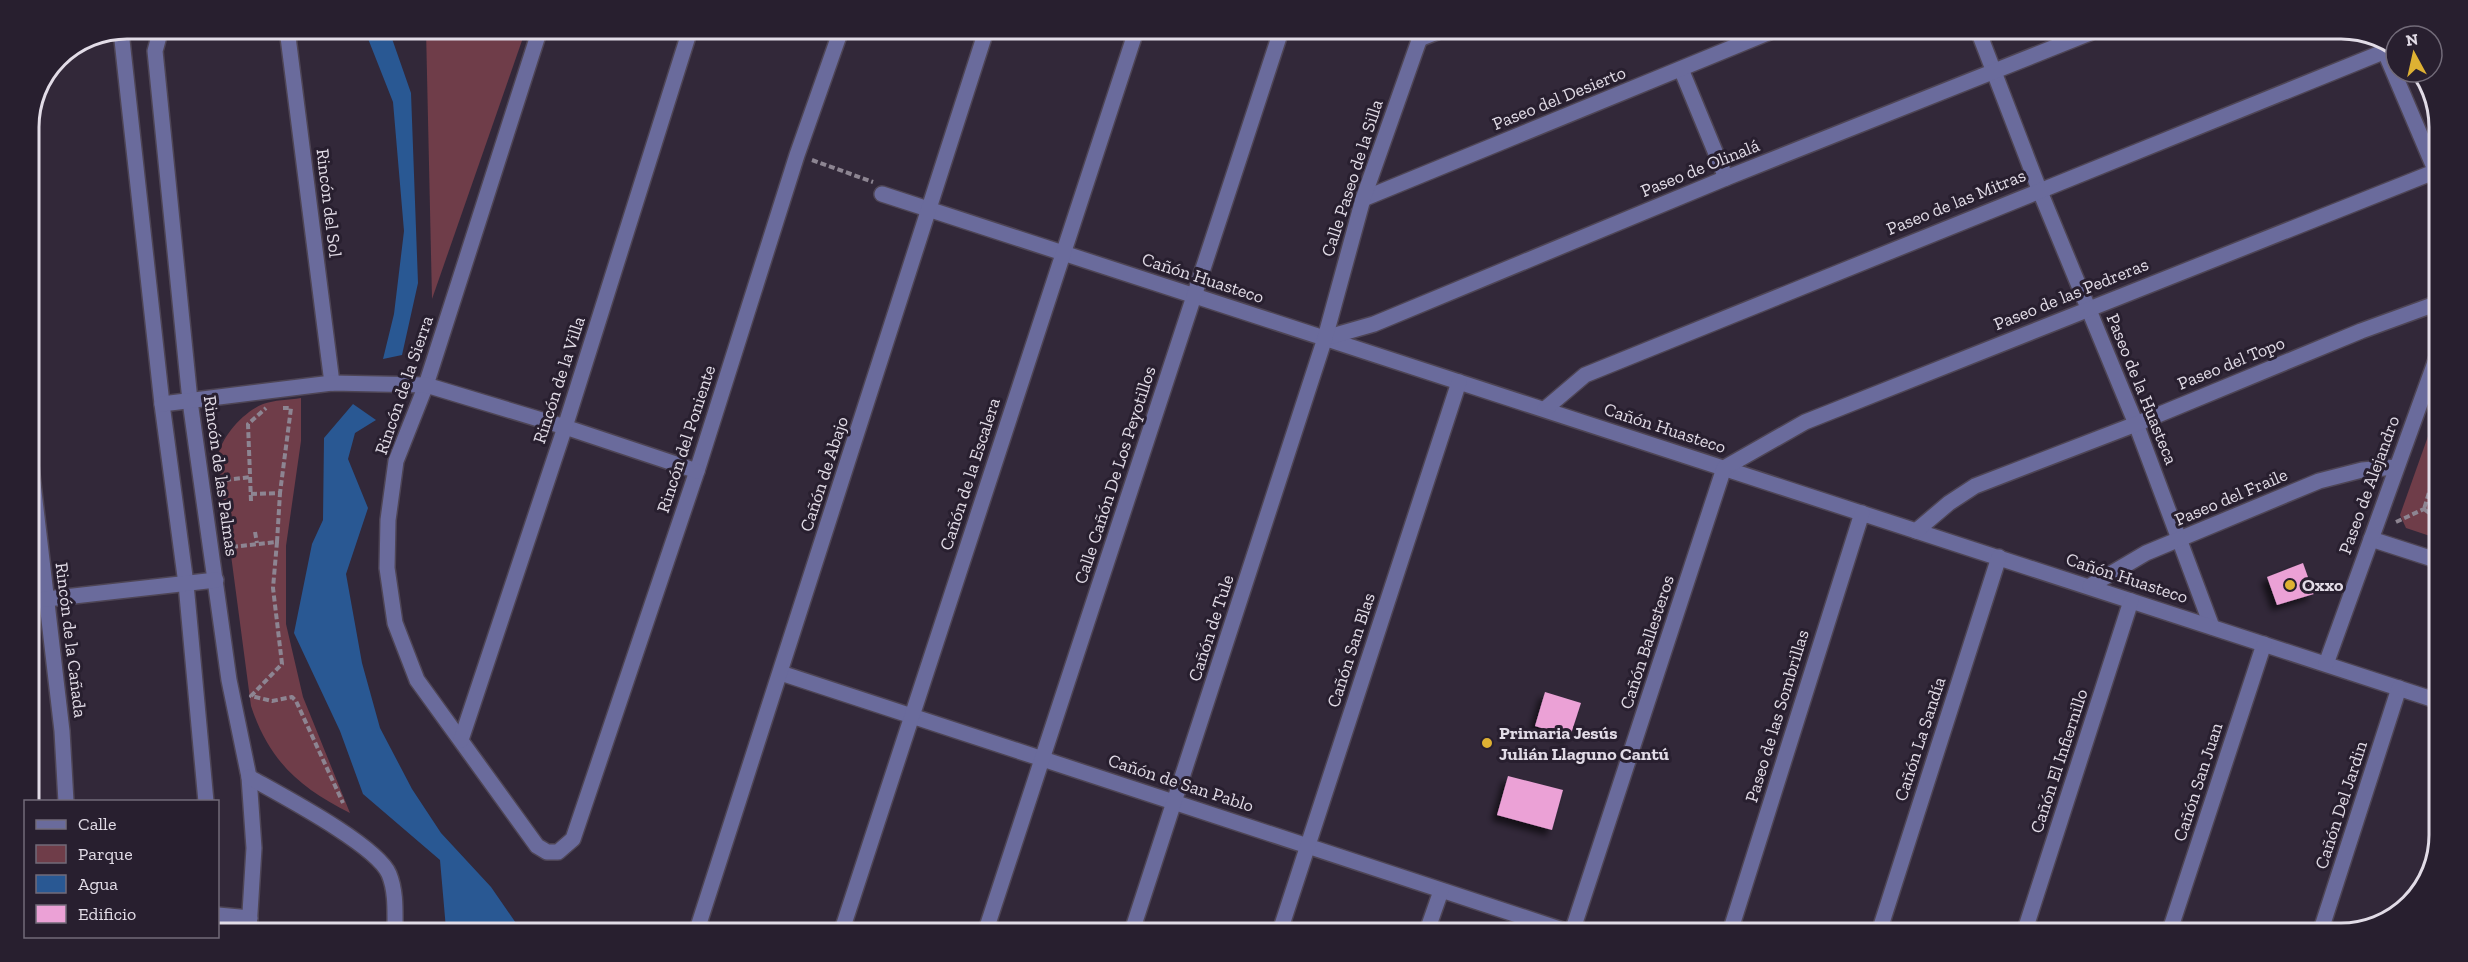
<svg xmlns="http://www.w3.org/2000/svg" width="2468" height="962" font-family="'Zilla Slab',serif">
	<defs>
		<filter id="shadow"><feDropShadow dx="-5.5" dy="5.5" stdDeviation="3" flood-color="#0009"/></filter>
	</defs>
	<rect width="100%" height="100%" fill="#322839"/>
	<g fill="#6f3d49">
		<polygon points="426,29 526,29 432,299"/>
		<path d="M301,398V441L286,546V624L303,697L350,813C300,788 269,761 251,706L218,457C221,437 243,412 263,404C274,400 289,400 301,398Z"/>
		<polygon points="2437,411 2436,538 2406,528 2400,515"/>
	</g>
	<g fill="#295893">
		<polygon points="389,30 411,93 418,283 402,355 383,359 394,314 404,231 393,102 365,31"/>
		<polygon points="353,404 376,420 355,433 348,459 368,508 346,574 362,663 380,728 412,789 441,833 491,887 520,929 446,929 440,860 363,794 340,731 294,633 312,544 323,520 324,438"/>
	</g>
	<g fill="#eba1d6" filter="url(#shadow)">
		<polygon points="2303,563 2314,594 2277,605 2267,577"/>
		<polygon points="1545,692 1581,703 1570,737 1535,726"/>
		<polygon points="1508,776 1563,790 1552,830 1497,815"/>
	</g>
	<g fill="none" stroke-linecap="round" stroke-linejoin="round">
		<defs>
			<g id="minor">
				<polyline points="161,29 155,51 190,401 229,680 249,777 254,848 249,929"/>
				<polyline points="287,29 332,383"/>
				<polyline points="540,29 426,385 396,461 388,520 387,568 395,623 417,680 537,846 547,852 558,852 573,839 697,471 797,155 841,30"/>
				<polyline points="121,31 162,404 186,584 206,802"/>
				<polyline points="1979,33 2039,189 2136,424 2212,627"/>
				<polyline points="2379,38 2439,179"/>
				<polyline points="1419,39 1437,32"/>
				<polyline points="1681,69 1726,178"/>
				<polyline points="882,194 2435,700"/>
				<polyline points="1363,199 1770,32"/>
				<polyline points="1325,338 1374,324 1726,178 2090,33"/>
				<polyline points="162,404 332,383 426,385 565,427 697,471"/>
				<polyline points="1545,409 1585,375 2393,48"/>
				<polyline points="29,449 62,731 66,802"/>
				<polyline points="1916,531 1949,503 1975,486 2136,424 2361,331 2438,303"/>
				<polyline points="2371,539 2436,560"/>
				<polyline points="2090,586 2146,553 2319,481 2362,470 2396,467"/>
				<polyline points="29,601 216,580"/>
				<polyline points="2326,664 2438,354"/>
				<polyline points="781,673 1569,932"/>
				<polyline points="461,740 565,427 690,30"/>
				<path d="M249,777C279,794 377,845 389,874C396,891 395,910 395,929"/>
				<polyline points="218,915 250,918"/>
				<polyline points="697,930 986,31"/>
				<polyline points="842,930 1136,31"/>
				<polyline points="986,930 1281,31"/>
				<polyline points="1132,931 1325,338 1363,199 1422,32"/>
				<polyline points="1280,931 1459,382"/>
				<polyline points="1427,931 1441,891"/>
				<polyline points="1572,932 1724,468 1805,422 2439,170"/>
				<polyline points="1730,932 1862,513"/>
				<polyline points="1879,932 1999,557"/>
				<polyline points="2024,933 2131,601"/>
				<polyline points="2169,933 2264,644"/>
				<polyline points="2320,933 2399,688"/>
			</g>
		</defs>
		<use href="#minor" stroke="#4e4555" stroke-width="18"/>
		<g stroke="#8d8592" stroke-width="4" stroke-dasharray="6 3" stroke-linecap="butt">
			<polyline points="812,160 873,182"/>
			<polyline points="225,480 251,477"/>
			<polyline points="251,494 280,493 291,408 283,408"/>
			<polyline points="251,501 248,424 266,408"/>
			<polyline points="2437,519 2424,509 2437,466"/>
			<polyline points="2396,522 2437,503"/>
			<polyline points="255,532 257,543"/>
			<polyline points="277,542 280,493"/>
			<polyline points="232,547 277,542 273,588 282,664 251,696 272,701 292,697 296,701 343,803"/>
		</g>
		<use href="#minor" stroke="#6a6b9c" stroke-width="15"/>
	</g>
	<g fill="#deb133" stroke="#281f2f" stroke-width="2">
		<circle cx="2290" cy="585" r="6"/>
		<circle cx="1487" cy="743" r="6"/>
	</g>
	<g text-anchor="middle" stroke-width="6" stroke-linejoin="round" paint-order="stroke">
		<g font-size="18" fill="#e2dce7" stroke="#281f2f">
			<text transform="translate(1559 98) rotate(-22)" y="6">Paseo del Desierto</text>
			<text transform="translate(1700 168) rotate(-22)" y="6">Paseo de Olinalá</text>
			<text transform="translate(1352 178) rotate(-72)" y="6">Calle Paseo de la Silla</text>
			<text transform="translate(1956 202) rotate(-22)" y="6">Paseo de las Mitras</text>
			<text transform="translate(329 203) rotate(83)" y="6">Rincón del Sol</text>
			<text transform="translate(1203 278) rotate(18)" y="6">Cañón Huasteco</text>
			<text transform="translate(2071 294) rotate(-22)" y="6">Paseo de las Pedreras</text>
			<text transform="translate(2231 363) rotate(-22)" y="6">Paseo del Topo</text>
			<text transform="translate(559 380) rotate(-72)" y="6">Rincón de la Villa</text>
			<text transform="translate(404 385) rotate(-71)" y="6">Rincón de la Sierra</text>
			<text transform="translate(2142 389) rotate(68)" y="6">Paseo de la Huasteca</text>
			<text transform="translate(1665 428) rotate(18)" y="6">Cañón Huasteco</text>
			<text transform="translate(686 439) rotate(-72)" y="6">Rincón del Poniente</text>
			<text transform="translate(824 474) rotate(-72)" y="6">Cañón de Abajo</text>
			<text transform="translate(970 474) rotate(-72)" y="6">Cañón de la Escalera</text>
			<text transform="translate(1115 475) rotate(-72)" y="6">Calle Cañón De Los Peyotillos</text>
			<text transform="translate(221 476) rotate(82)" y="6">Rincón de las Palmas</text>
			<text transform="translate(2369 485) rotate(-70)" y="6">Paseo de Alejandro</text>
			<text transform="translate(2231 497) rotate(-23)" y="6">Paseo del Fraile</text>
			<text transform="translate(2127 578) rotate(18)" y="6">Cañón Huasteco</text>
			<text transform="translate(1211 628) rotate(-72)" y="6">Cañón de Tule</text>
			<text transform="translate(71 640) rotate(83)" y="6">Rincón de la Cañada</text>
			<text transform="translate(1647 642) rotate(-72)" y="6">Cañón Ballesteros</text>
			<text transform="translate(1351 650) rotate(-72)" y="6">Cañón San Blas</text>
			<text transform="translate(1777 716) rotate(-73)" y="6">Paseo de las Sombrillas</text>
			<text transform="translate(1920 739) rotate(-72)" y="6">Cañón La Sandía</text>
			<text transform="translate(2059 761) rotate(-72)" y="6">Cañón El Infiernillo</text>
			<text transform="translate(2198 782) rotate(-72)" y="6">Cañón San Juan</text>
			<text transform="translate(1181 783) rotate(18)" y="6">Cañón de San Pablo</text>
			<text transform="translate(2341 805) rotate(-72)" y="6">Cañón Del Jardin</text>
		</g>
		<g font-size="18" font-weight="bold" fill="#e2dce7" stroke="#281f2f" text-anchor="start">
			<text x="2302" y="591">Oxxo</text>
			<text x="1499" y="739">Primaria Jesús<tspan x="1499" dy="21">Julián Llaguno Cantú</tspan></text>
		</g>
	</g>
	<path d="M0 0H2468V962H0ZM127 39H2341A88 88 0 0 1 2429 127V835A88 88 0 0 1 2341 923H127A88 88 0 0 1 39 835V127A88 88 0 0 1 127 39Z" fill="#281f2f" fill-rule="evenodd"/>
	<path fill="none" stroke="#e2dce7" stroke-width="3" d="M127 39H2341A88 88 0 0 1 2429 127V835A88 88 0 0 1 2341 923H127A88 88 0 0 1 39 835V127A88 88 0 0 1 127 39Z"/>
	<rect x="24" y="800" width="195" height="138" fill="#281f2f" stroke="#726b79" stroke-width="1.5"/>
	<rect x="36" y="820" width="30" height="9" fill="#6a6b9c" stroke="#726b79" stroke-width="1.5"/>
	<text x="78" y="830" font-size="18" fill="#e2dce7">Calle</text>
	<rect x="36" y="845" width="30" height="18" fill="#6f3d49" stroke="#726b79" stroke-width="1.5"/>
	<text x="78" y="860" font-size="18" fill="#e2dce7">Parque</text>
	<rect x="36" y="875" width="30" height="18" fill="#295893" stroke="#726b79" stroke-width="1.5"/>
	<text x="78" y="890" font-size="18" fill="#e2dce7">Agua</text>
	<rect x="36" y="905" width="30" height="18" fill="#eba1d6" stroke="#726b79" stroke-width="1.5"/>
	<text x="78" y="920" font-size="18" fill="#e2dce7">Edificio</text>
	<g transform="translate(2414 54) rotate(352)"><circle r="28" fill="#281f2f" stroke="#726b79" stroke-width="1.5"/>
	<path d="M0-4.5L10 22L0 15L-10 22Z" fill="#deb133"/>
	<text y="-9" font-size="16" font-weight="bold" text-anchor="middle" fill="#e2dce7">N</text>
	</g>
</svg>
